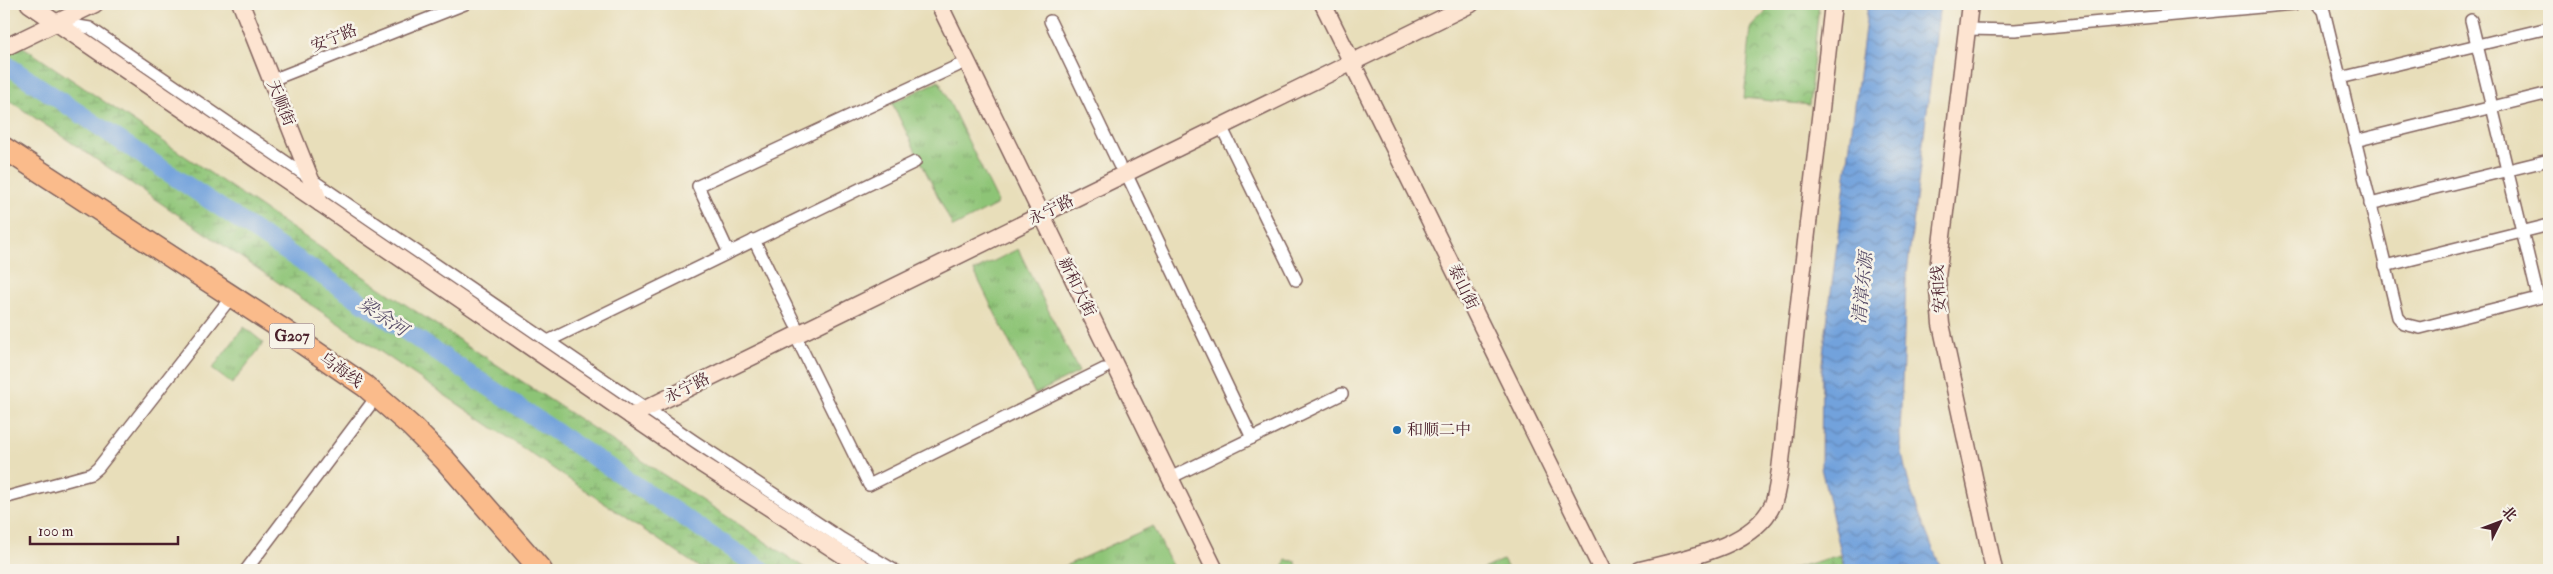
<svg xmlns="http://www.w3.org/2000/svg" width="2553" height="574" viewBox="0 0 2553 574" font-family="'IM FELL Double Pica','Noto Serif SC',serif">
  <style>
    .grass { fill: url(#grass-tufts); stroke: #6c7250 }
    .wetland { fill: url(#wetland-marsh); stroke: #6c7250 }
    .park { fill: url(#park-crowns); stroke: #6c7250 }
    .water { fill: url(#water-waves); stroke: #5e6084 }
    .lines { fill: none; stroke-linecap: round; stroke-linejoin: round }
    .river { stroke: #72a2dc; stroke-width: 18 }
    .street-casing { stroke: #81625d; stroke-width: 14 }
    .secondary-casing { stroke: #81625d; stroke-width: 19 }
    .highway-casing { stroke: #81625d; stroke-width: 24 }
    .street { stroke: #fff; stroke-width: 11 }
    .secondary { stroke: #fde4d1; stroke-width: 16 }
    .highway { stroke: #fabb8b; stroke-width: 21 }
    .poi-dot { fill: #1f6fb2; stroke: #f7f3e8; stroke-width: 2 }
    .labels { text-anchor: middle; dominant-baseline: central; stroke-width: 5; stroke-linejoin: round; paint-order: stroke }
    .shield { fill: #f7f3e8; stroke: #7e5f64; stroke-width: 1 }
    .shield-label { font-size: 15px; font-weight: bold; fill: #4a1f2b }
    .street-label { font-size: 16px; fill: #4a1f2b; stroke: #f7f3e8 }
    .poi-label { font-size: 16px; fill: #4a1f2b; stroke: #f7f3e8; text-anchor: start }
    .water-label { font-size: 18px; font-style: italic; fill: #584d69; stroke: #f7f3e8 }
  </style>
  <defs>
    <pattern id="grass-tufts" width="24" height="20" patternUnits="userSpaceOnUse" patternTransform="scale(1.25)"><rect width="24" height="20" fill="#8dc476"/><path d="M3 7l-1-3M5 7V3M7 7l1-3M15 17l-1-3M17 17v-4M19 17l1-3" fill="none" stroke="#759f61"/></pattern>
    <pattern id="wetland-marsh" width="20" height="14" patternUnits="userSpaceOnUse" patternTransform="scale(1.25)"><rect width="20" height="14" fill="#8dc476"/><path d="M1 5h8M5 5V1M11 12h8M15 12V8" fill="none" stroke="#759f61"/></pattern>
    <pattern id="park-crowns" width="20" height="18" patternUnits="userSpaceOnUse" patternTransform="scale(1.25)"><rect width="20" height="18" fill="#8dc476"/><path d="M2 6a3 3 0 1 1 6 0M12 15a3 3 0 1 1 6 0" fill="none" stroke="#759f61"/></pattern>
    <pattern id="water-waves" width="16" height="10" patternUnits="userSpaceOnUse" patternTransform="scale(1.25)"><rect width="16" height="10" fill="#72a2dc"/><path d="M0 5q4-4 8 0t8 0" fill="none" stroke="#6083b3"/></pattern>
  </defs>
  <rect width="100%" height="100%" fill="#f7f3e8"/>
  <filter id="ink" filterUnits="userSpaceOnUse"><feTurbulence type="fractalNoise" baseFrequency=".02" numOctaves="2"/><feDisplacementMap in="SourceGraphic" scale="10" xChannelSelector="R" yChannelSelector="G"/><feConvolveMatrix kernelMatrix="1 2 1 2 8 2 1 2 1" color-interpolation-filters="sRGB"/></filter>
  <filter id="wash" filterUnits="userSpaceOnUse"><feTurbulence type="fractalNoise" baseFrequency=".0096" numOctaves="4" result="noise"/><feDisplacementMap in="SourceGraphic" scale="20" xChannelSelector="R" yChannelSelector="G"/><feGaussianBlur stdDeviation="1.12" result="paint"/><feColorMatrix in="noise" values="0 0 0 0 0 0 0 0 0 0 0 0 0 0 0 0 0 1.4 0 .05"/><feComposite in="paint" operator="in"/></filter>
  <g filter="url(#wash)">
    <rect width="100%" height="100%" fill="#e8deba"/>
    <g class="grass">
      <polygon points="939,81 997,200 996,205 953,227 892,103"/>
      <polygon points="1018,249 1079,372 1035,394 974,271"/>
      <polygon points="244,327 264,343 232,384 212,369"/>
      <polygon points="1153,526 1174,570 1056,570"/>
      <polygon points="1286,560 1295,561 1299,570 1282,570"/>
      <polygon points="1503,560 1509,570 1481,570 1500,561"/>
    </g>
    <g class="wetland">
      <polygon points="4,34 382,289 808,570 703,570 4,97"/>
      <polygon points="1840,555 1845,570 1787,570"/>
    </g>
    <polygon class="park" points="1767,4 1819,4 1809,105 1744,98 1751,28 1765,13"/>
    <path class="water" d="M1868 4H1940L1906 282 1900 436C1904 483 1924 527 1942 570H1845L1821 468 1822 362Z"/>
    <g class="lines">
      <polyline class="river" points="4,63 763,570"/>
    </g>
  </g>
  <g filter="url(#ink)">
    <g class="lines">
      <defs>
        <g id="street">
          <polyline points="2318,4 2324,11 2398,317 2404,324 2420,328 2549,295"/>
          <polyline points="2471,20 2538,297"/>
          <polyline points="1050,21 1119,165"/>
          <polyline points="60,23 90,28 694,441 842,539 894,570"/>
          <polyline points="1967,29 2015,30 2294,4"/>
          <polyline points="2340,78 2544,29"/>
          <polyline points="272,80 465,4"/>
          <polyline points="1221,126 1296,280"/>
          <polyline points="2355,141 2549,93"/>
          <polyline points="1126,173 1252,438"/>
          <polyline points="2370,204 2549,160"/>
          <polyline points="754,240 795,324"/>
          <polyline points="729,253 698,186 957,66"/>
          <polyline points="2385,266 2549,225"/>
          <polyline points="795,335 869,485 1104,369"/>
          <polyline points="548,341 915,162"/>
          <polyline points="1170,478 1342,394"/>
          <polyline points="4,498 91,474 98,468 232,296"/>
          <polyline points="246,570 377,396"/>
        </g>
        <g id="secondary">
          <polyline points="29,4 694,459 866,570"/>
          <polyline points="241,4 320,203"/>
          <polyline points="939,4 1215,570"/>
          <polyline points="1323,4 1602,570"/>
          <polyline points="1970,4 1937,278 1941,324 1994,570"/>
          <polyline points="4,48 95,4"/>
          <polyline points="631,416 1471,4"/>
          <path d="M1640 570C1682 559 1753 548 1773 504 1777 494 1778 481 1780 470L1833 4"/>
        </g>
        <polyline id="highway" points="4,148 279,327 365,386 411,426 445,460 541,570"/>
      </defs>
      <use href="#street" class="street-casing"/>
      <use href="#secondary" class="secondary-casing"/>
      <use href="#highway" class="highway-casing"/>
      <use href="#street" class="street"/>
      <use href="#secondary" class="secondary"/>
      <use href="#highway" class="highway"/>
    </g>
  </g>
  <circle class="poi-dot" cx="1397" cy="430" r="5"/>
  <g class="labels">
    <rect class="shield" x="269.5" y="323.5" width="45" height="25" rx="4"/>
    <g class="shield-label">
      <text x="292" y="336">G207</text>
    </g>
    <g class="street-label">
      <text transform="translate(334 38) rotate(-22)">安宁路</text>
      <text transform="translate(281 103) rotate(68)">天顺街</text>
      <text transform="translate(1051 210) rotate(-26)">永宁路</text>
      <text transform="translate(1077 287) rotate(64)">新和大街</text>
      <text transform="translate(1463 287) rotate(64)">泰山街</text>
      <text transform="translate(1939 289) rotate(-93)">安和线</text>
      <text transform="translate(341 370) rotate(35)">乌海线</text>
      <text transform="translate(687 388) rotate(-26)">永宁路</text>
    </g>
    <g class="poi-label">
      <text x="1407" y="430">和顺二中</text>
    </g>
    <g class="water-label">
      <text transform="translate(1863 288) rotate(-84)">清漳东源</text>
      <text transform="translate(383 317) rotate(34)">梁余河</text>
    </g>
  </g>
  <rect width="2553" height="574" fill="none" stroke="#f7f3e8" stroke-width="20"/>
  <g transform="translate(2500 522) rotate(48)" stroke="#f7f3e8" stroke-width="4" paint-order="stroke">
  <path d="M0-4L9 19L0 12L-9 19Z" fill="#4a1f2b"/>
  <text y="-8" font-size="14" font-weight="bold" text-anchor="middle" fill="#4a1f2b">北</text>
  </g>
  <path d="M30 536v8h148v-8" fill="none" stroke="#4a1f2b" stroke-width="2.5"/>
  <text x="38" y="536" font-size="15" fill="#4a1f2b" stroke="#f7f3e8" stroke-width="4" paint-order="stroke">100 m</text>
</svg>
